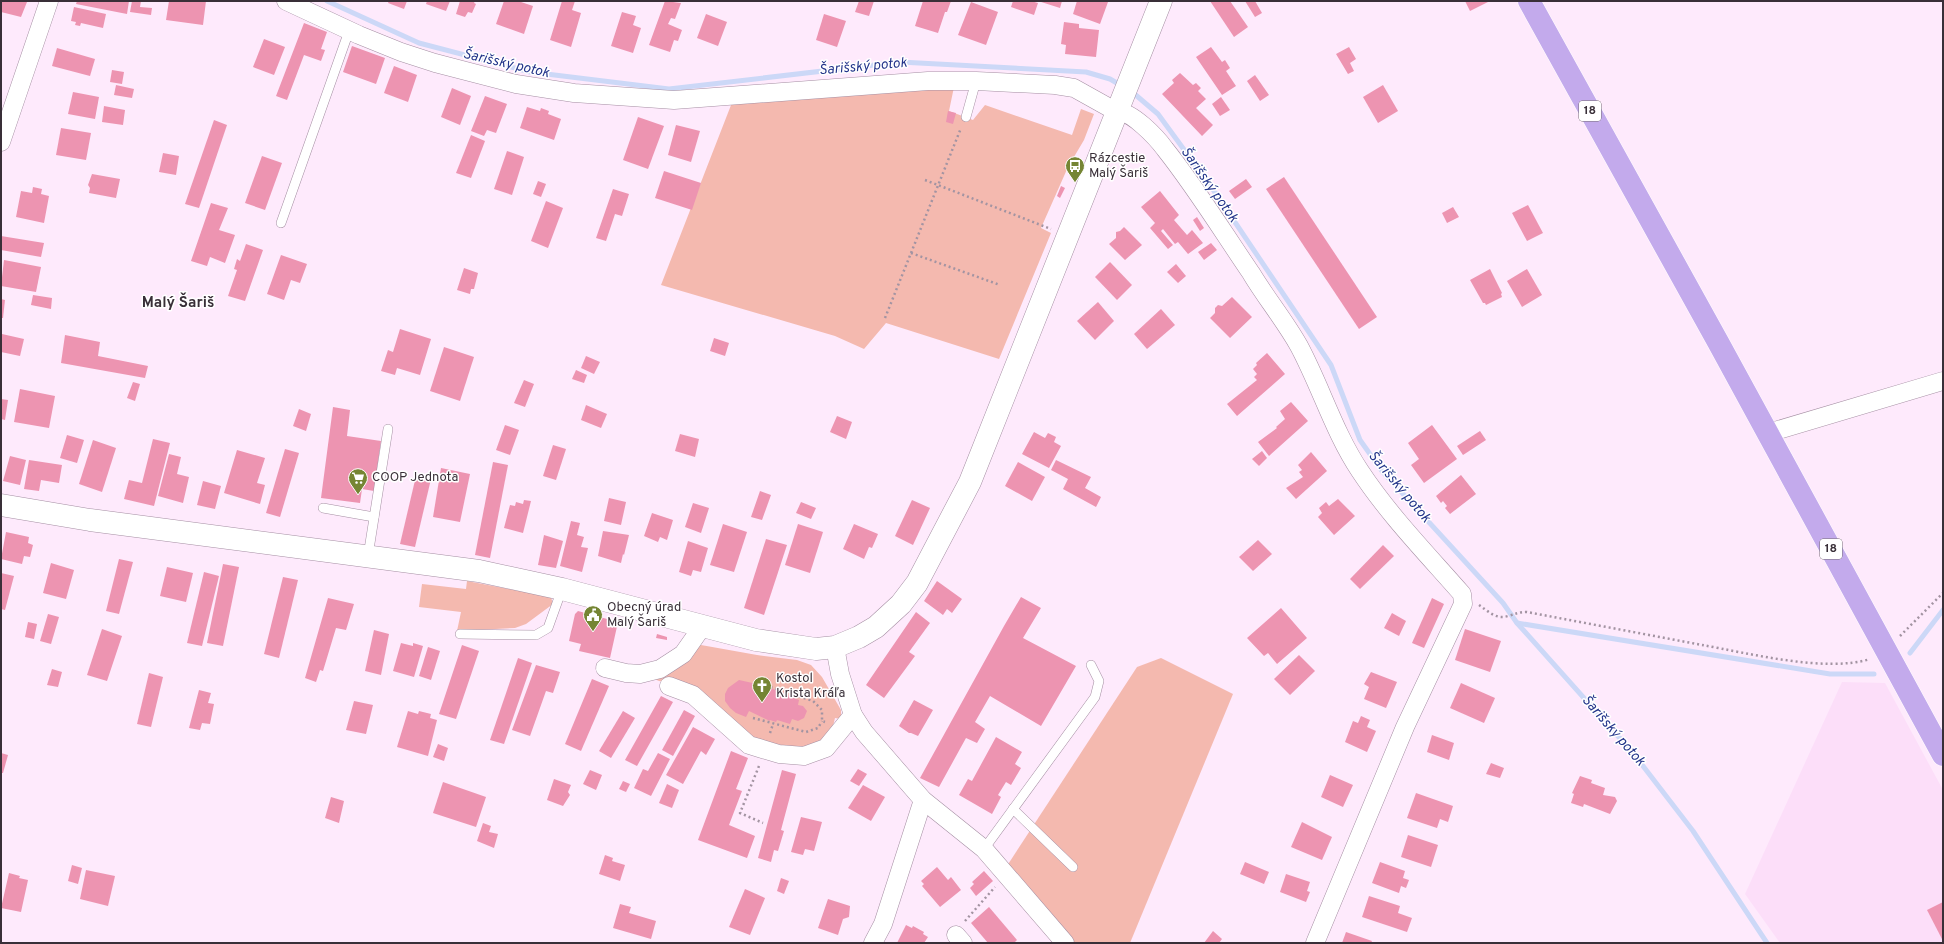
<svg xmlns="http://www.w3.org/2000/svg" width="1944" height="944" viewBox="0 0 1944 944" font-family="Overpass,sans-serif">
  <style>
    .built { fill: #fcdef9 }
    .green { fill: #f4b9af }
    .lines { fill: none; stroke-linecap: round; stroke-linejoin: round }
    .stream { stroke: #ccd8f7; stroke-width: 5 }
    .building { fill: #ed94b1 }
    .service-casing { stroke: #a58fa3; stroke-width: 10 }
    .minor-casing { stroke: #a58fa3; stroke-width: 19 }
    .tertiary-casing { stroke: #a58fa3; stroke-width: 23 }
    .primary-casing { stroke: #fff; stroke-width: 23 }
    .path { stroke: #a394a2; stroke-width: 2.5; stroke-dasharray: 2 3; stroke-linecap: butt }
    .service { stroke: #fff; stroke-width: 9 }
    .minor { stroke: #fff; stroke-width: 18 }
    .tertiary { stroke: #fff; stroke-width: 22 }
    .primary { stroke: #c3aaec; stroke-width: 22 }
    .labels { text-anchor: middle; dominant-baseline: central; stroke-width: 3; stroke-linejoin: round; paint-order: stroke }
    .shield { fill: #fff; stroke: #746d74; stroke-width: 1 }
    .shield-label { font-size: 12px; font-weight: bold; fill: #392f38 }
    .poi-label { font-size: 13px; fill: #392f38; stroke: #fff; text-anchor: start }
    .water-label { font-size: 14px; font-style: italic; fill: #23358a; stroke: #fff }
    .quarter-label { font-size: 15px; font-weight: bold; fill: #392f38; stroke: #fff }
  </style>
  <rect width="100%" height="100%" fill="#feeafc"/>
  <polygon class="built" points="1842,682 1885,683 1943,790 1943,943 1780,943 1745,894"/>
  <g class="green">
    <polygon points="954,87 949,111 973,120 985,105 1072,135 1081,109 1094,114 1084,140 1068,167 1041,228 1051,233 999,359 886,323 864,349 835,336 661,285 733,100"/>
    <polygon points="467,581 551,597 553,604 526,624 515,628 457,631 461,612 419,607 422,584 466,589"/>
    <polygon points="701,645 757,655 797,660 811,665 822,677 841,710 841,719 835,718 832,730 827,738 800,748 763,742 748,734 697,689 659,681 650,677 678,664"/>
    <polygon points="1161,658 1233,694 1130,943 1065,943 1003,872 1137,667"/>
  </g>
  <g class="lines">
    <g class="stream">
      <polyline points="327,1 419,43 530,72 669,89 900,62 1086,72 1110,79 1122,86"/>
      <polyline points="1131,91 1158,114 1212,188 1331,365 1360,440 1382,471 1503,603 1517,623 1633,753 1693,831 1767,943"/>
      <polyline points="1517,623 1830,674 1874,674"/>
      <polyline points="1910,653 1943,610"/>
    </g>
  </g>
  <g class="building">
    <polygon points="1,1 27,2 21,17 1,12"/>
    <polygon points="77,1 129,1 127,14 76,4"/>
    <polygon points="132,1 141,1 140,7 152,8 151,15 130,12"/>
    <polygon points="169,1 206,1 203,25 166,20"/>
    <polygon points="389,1 407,1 404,9 388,3"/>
    <polygon points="427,1 450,1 446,11 426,4"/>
    <polygon points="460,1 475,1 474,3 476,4 472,13 468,12 465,17 456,14"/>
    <polygon points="504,1 518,1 533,6 524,34 496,24"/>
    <polygon points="562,1 575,1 572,10 581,13 571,47 550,40"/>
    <polygon points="665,1 681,3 675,19 671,18 668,24 682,30 678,41 674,40 670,52 649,45"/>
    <polygon points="859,1 874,1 869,16 855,12"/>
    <polygon points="923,1 951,1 947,12 945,12 938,33 915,26"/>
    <polygon points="1013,1 1031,1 1038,3 1034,15 1011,7"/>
    <polygon points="1038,1 1062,1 1060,8"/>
    <polygon points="1077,1 1108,2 1100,24 1073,14"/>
    <polygon points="1210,1 1230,1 1248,27 1234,37"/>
    <polygon points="1245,1 1255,1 1262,13 1255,17"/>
    <polygon points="1465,1 1490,1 1470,11"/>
    <polygon points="971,2 998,12 986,45 958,35"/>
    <polygon points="74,7 106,14 103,28 81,23 80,26 75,25 76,22 71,21"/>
    <polygon points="622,12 636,16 633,25 641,28 633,53 611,46"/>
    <polygon points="706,14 727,22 718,46 697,38"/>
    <polygon points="824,14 846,21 837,47 816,40"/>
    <polygon points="1064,22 1079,24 1079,28 1099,30 1096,57 1065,54 1066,45 1061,44"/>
    <polygon points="304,23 327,32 321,49 325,50 321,61 304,55 287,100 276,96"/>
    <polygon points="264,39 285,47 274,75 253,67"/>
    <polygon points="352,46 385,58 376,84 343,72"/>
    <polygon points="1211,47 1222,62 1225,60 1230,68 1226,71 1236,86 1222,95 1196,57"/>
    <polygon points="1349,47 1356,59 1350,63 1354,71 1348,74 1336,54"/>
    <polygon points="57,48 95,59 90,76 52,66"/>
    <polygon points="394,66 417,75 408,102 384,93"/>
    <polygon points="112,70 124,72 122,84 110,82"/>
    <polygon points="1180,73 1193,85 1196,83 1201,88 1198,91 1206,99 1196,108 1213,125 1202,136 1162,94 1174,83 1172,80"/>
    <polygon points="1255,75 1269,95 1260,101 1247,81"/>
    <polygon points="116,85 134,89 132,98 114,95"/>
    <polygon points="1383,85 1398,111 1378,123 1363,97"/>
    <polygon points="452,88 471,96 460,125 441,117"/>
    <polygon points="73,92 99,97 95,119 68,114"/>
    <polygon points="485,96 507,104 496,133 487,130 484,136 471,131"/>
    <polygon points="1221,97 1230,110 1220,116 1212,104"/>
    <polygon points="104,106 125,110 123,125 102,122"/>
    <polygon points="527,107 540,111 541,108 549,111 548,114 561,119 554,140 520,128"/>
    <polygon points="948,111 956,113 953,124 946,122"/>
    <polygon points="638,117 664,126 648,169 623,160"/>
    <polygon points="214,120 227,125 199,208 185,204"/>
    <polygon points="676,125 700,131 691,162 668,155"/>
    <polygon points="61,128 91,133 86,160 56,155"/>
    <polygon points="471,135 485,141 471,178 456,173"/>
    <polygon points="507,151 524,157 512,195 494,189"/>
    <polygon points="163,153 179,156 176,175 159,172"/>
    <polygon points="262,156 282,163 265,210 245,203"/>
    <polygon points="664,171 701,183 692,210 655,198"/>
    <polygon points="92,174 120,179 116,198 89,193 90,188 88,185"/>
    <polygon points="1284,177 1377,317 1359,329 1266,189"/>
    <polygon points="1246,179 1252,187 1235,199 1229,191"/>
    <polygon points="538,181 546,184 541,197 533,194"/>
    <polygon points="1061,186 1065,188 1060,198 1057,196"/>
    <polygon points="33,187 42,189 41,194 49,196 44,223 16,217 21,191 32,193"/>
    <polygon points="613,189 629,194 622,216 615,214 606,241 596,238"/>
    <polygon points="1160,191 1179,215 1174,220 1187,235 1192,230 1203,243 1188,254 1178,242 1175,244 1163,229 1161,231 1173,245 1168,249 1150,228 1155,223 1141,207"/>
    <polygon points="546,201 563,208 548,248 531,241"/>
    <polygon points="211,203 228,208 219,230 235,235 225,263 210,257 207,266 191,261"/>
    <polygon points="1528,205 1543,233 1527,241 1512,213"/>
    <polygon points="1453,207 1459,217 1447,223 1442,213"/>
    <polygon points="1197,217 1204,228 1200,231 1193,220"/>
    <polygon points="1124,227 1142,245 1125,260 1109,244 1116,238 1116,232 1120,231"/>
    <polygon points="1,236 44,243 41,257 1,250"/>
    <polygon points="1211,243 1217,250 1204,260 1198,252"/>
    <polygon points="246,244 263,250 245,301 228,296 237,270 234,269 237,259 240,261"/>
    <polygon points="281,255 307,264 300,283 291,280 284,300 267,294"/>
    <polygon points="4,260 41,267 36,292 1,286"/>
    <polygon points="1110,262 1132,285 1117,300 1095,277"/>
    <polygon points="1176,264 1186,276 1178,283 1167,272"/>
    <polygon points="464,268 478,273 474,289 471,289 470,294 457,290"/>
    <polygon points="1490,269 1502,293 1501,294 1502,297 1486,305 1485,303 1483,303 1470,280"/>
    <polygon points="1527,269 1542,295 1522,307 1507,281"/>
    <polygon points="33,295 52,298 51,309 31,305"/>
    <polygon points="1232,297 1252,317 1230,338 1210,318 1215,313 1215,308 1218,305 1222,306"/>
    <polygon points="1,299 5,300 3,318 1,318"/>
    <polygon points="1098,302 1114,321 1095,340 1077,321"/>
    <polygon points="1161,309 1175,325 1147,349 1134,334"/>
    <polygon points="400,329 431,339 420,375 397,368 395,375 381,371 388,350 393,352"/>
    <polygon points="2,334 24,339 20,356 1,352"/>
    <polygon points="65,335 100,342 98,356 148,366 145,378 61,363"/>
    <polygon points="714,338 729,343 725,356 710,351"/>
    <polygon points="444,347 474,357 460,401 430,391"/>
    <polygon points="1267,353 1285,374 1237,416 1227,404 1257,380 1254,377 1257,374 1253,369 1257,365 1256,363"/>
    <polygon points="586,356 600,362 594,374 581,368"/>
    <polygon points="576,370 587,375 584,383 572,379"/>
    <polygon points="524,380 534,384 525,407 514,403"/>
    <polygon points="133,382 140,384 135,401 127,398"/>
    <polygon points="20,389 55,396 49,428 14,422"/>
    <polygon points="1,399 8,400 5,420 1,419"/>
    <polygon points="1291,402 1308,421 1269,456 1258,442 1277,428 1276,427 1285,419 1280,411"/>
    <polygon points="586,405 607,414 601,428 581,420"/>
    <polygon points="333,407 350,410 347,436 381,441 374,491 362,489 360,503 321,498"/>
    <polygon points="299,409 311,414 306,431 293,426"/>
    <polygon points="837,416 852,422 846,439 830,432"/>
    <polygon points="505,425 519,430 510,455 496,450"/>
    <polygon points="1432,425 1457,459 1424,483 1411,465 1419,459 1408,443"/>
    <polygon points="1480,431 1486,440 1463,455 1457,446"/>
    <polygon points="1034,432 1045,438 1048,433 1056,437 1054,442 1061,446 1049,468 1022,454"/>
    <polygon points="680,434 699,439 695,457 675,451"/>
    <polygon points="67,435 84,440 77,463 60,458"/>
    <polygon points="153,439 170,443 154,506 124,499 129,480 142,483"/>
    <polygon points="93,440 116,448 102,492 79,484"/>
    <polygon points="553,445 566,449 556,480 543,476"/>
    <polygon points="285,449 299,453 280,517 266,513"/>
    <polygon points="237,450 265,458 257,483 265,485 260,504 224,493"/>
    <polygon points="1262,451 1267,458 1259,466 1252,459"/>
    <polygon points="1311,452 1327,471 1296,499 1286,488 1303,477 1299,472 1302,470 1298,465"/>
    <polygon points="169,454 181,457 177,474 189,477 183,503 158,496"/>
    <polygon points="10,456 26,460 20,485 3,481"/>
    <polygon points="29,460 62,465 59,483 41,480 39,491 24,489"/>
    <polygon points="1056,460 1091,477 1085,488 1101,497 1096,507 1063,489 1068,479 1051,470"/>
    <polygon points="493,462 508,465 490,558 475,555"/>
    <polygon points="1018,462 1045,477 1032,501 1005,486"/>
    <polygon points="441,468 470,474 460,522 433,517"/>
    <polygon points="1461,475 1476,494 1450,514 1445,508 1447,506 1443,501 1441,503 1436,496"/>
    <polygon points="416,476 431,479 415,547 400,544"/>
    <polygon points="203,481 221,486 215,509 197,505"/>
    <polygon points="760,491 771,495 762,520 751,517"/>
    <polygon points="609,498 626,502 621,525 604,521"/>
    <polygon points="1338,499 1355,516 1334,535 1318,517 1322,513 1319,508 1326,502 1329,506"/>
    <polygon points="524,500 531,501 523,533 504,528 510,505 515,506 516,502 523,504"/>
    <polygon points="912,500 930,508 913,545 895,536"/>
    <polygon points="801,502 816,508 811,519 796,513"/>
    <polygon points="693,503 709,508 701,533 685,527"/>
    <polygon points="652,513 673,520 667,540 660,537 658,542 644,536"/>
    <polygon points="571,521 580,523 577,535 584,537 581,547 588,548 582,572 560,566"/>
    <polygon points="723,524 747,532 734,572 710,565"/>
    <polygon points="798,524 823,532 810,573 785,565"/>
    <polygon points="854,524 878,534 872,548 869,547 864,559 843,549"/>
    <polygon points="603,531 629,535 624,555 623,554 621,563 598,556"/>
    <polygon points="6,532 29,537 28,543 33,545 30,557 24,556 22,564 1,559"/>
    <polygon points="544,535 563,541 556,568 538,565"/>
    <polygon points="766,539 787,545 764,615 744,608"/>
    <polygon points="1258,540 1272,554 1253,571 1239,557"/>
    <polygon points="688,541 708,548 701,572 693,570 691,576 679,572"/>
    <polygon points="1383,545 1394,556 1360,589 1350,579"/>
    <polygon points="119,559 133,562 119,614 106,611"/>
    <polygon points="51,563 74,570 66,599 43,593"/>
    <polygon points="223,564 239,567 223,646 207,643"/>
    <polygon points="167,567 193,573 186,602 160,596"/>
    <polygon points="204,572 219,576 202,646 187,643"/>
    <polygon points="1,573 14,576 5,610 1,609"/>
    <polygon points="283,577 298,580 279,658 264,654"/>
    <polygon points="937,581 962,599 952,613 947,609 943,615 924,601"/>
    <polygon points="1021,597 1041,608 1023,638 1076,666 1041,726 990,696 975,722 985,729 977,743 966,738 939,787 920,778 1004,626"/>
    <polygon points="328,598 354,604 346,630 336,628 323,671 320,670 316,682 305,678"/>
    <polygon points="1432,598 1444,604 1424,648 1412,643"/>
    <polygon points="1281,608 1307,638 1277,664 1268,653 1264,656 1247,638"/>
    <polygon points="578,611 618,622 610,658 579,651 581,644 569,641 575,614"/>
    <polygon points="916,612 930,623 909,652 915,656 884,698 866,685"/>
    <polygon points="1392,613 1406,621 1399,636 1384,628"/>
    <polygon points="48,614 59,617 51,644 40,641"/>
    <polygon points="28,622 37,624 34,639 25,637"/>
    <polygon points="102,629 122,636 107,681 87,675"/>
    <polygon points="1465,629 1501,641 1490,672 1455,660"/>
    <polygon points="374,630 389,634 381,675 365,671"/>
    <polygon points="657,634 667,637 667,640 656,638"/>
    <polygon points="401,643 413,646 413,643 423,646 414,677 393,671"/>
    <polygon points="462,645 479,651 456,719 439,714"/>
    <polygon points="428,647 440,651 431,680 419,676"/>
    <polygon points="1299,655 1315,671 1290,695 1274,679"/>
    <polygon points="518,658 532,663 504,744 490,740"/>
    <polygon points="536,665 560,672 553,693 546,691 530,736 512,730"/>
    <polygon points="52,669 62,672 58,687 47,685"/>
    <polygon points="1371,672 1397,682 1386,708 1364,699 1369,687 1364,684"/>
    <polygon points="149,673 163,677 151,727 137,724"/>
    <polygon points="592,679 609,686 581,751 565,744"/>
    <polygon points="739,680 757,684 756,688 763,691 764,688 770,690 771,688 799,700 798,705 803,706 807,711 804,718 798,721 792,719 790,724 777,720 776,722 770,720 770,721 749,711 746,717 736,713 730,708 725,701 725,694 728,688"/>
    <polygon points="1461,683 1495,698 1484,723 1450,708"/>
    <polygon points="199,690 211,693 208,703 214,704 210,724 202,723 200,730 189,728"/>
    <polygon points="661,696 673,702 637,766 625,760"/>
    <polygon points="914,700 933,710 918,736 911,733 909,733 899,726"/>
    <polygon points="354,701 373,705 366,734 346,730"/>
    <polygon points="684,710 695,716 673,756 662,750"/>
    <polygon points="408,711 418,714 419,711 431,714 430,718 437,720 428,756 397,747"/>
    <polygon points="623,711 635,718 611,758 599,751"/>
    <polygon points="1361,716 1370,720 1367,727 1376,731 1367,752 1345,742 1353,721 1358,723"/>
    <polygon points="693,727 715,739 706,755 701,751 683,784 666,775"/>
    <polygon points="1432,735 1454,743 1449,760 1427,752"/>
    <polygon points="996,737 1022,752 1015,764 1021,768 1011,785 1006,782 998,795 1001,797 992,814 959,795 968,779 972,781"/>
    <polygon points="438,744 448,748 444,761 433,757"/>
    <polygon points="731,751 748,758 736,789 742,791 729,825 755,836 747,858 698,840"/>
    <polygon points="1,753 8,755 3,773 1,773"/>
    <polygon points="658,753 670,759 651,796 634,788 643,769 648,771"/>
    <polygon points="1491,763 1504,768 1500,778 1486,774"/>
    <polygon points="858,769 867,774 859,786 850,781"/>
    <polygon points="590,770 602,775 596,790 583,784"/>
    <polygon points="782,770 796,774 781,830 784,831 778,851 774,850 771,862 758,858"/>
    <polygon points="1330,775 1353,785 1343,807 1321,797"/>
    <polygon points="1580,776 1592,780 1591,783 1605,788 1603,795 1615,797 1617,801 1610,814 1584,804 1583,807 1571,803 1574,794 1572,793"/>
    <polygon points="554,779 571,785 568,792 570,795 563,806 547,800"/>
    <polygon points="623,781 630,784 626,792 619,789"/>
    <polygon points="443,782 486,797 476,827 433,813"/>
    <polygon points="667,784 679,790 672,808 659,803"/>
    <polygon points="863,785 885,797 871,821 848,808"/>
    <polygon points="1416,793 1453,806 1448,822 1440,819 1437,828 1407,818"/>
    <polygon points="331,797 344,801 339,823 325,818"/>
    <polygon points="801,817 822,822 814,851 805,849 803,855 791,852"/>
    <polygon points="1302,822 1332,837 1322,860 1291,847"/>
    <polygon points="483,823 491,826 489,832 498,834 494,848 477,841"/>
    <polygon points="1408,835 1438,845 1431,867 1401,857"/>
    <polygon points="605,855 613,858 612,861 625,865 620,881 599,874"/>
    <polygon points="1245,862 1269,872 1264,884 1240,874"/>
    <polygon points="1380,862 1405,871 1403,878 1409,880 1406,888 1401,886 1399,893 1372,883"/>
    <polygon points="72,865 82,868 78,884 68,881"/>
    <polygon points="937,867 948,880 951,877 961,890 940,907 922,886 924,884 921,881"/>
    <polygon points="86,870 115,876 108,906 80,899"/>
    <polygon points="984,871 993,881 976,896 970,888 974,884 972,882"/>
    <polygon points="9,873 20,876 19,878 28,880 21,912 1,908"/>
    <polygon points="1286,874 1310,882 1307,891 1310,892 1306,902 1280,892"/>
    <polygon points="781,878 789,881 784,894 777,891"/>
    <polygon points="745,889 765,898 750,935 729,927"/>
    <polygon points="1369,896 1400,906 1398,913 1412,918 1407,932 1362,917"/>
    <polygon points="828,899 850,906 849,917 843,919 838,935 818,928"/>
    <polygon points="1943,902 1943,941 1927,910"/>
    <polygon points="620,904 631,907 629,913 656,921 651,939 613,928"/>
    <polygon points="989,907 1017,940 1014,943 988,943 971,923"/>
    <polygon points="906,925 912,928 913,926 924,932 923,934 928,937 924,943 897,943"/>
    <polygon points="1213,931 1222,939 1219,943 1204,943"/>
    <polygon points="1346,932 1372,941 1371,943 1342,943"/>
  </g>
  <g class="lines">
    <defs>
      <g id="service">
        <polyline points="966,117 976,81"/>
        <polyline points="281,223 349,31"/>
        <polyline points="323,508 374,517"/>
        <polyline points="368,556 388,429"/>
        <polyline points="460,634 536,635 548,628 562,589"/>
        <polyline points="1013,809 1073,867"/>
        <polyline points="984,849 1095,697 1099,681 1091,665"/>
      </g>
      <g id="minor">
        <path d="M286 1 359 35 401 52 435 63 516 84 574 93 674 100 928 81H976L1055 85 1074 88 1117 112C1131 110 1157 138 1165 149 1196 188 1223 232 1251 273 1266 298 1285 321 1299 346 1321 387 1334 432 1360 471 1389 515 1427 554 1462 594L1463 604 1405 727 1315 943"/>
        <polyline points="1,142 49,1"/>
        <polyline points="1768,433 1943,381"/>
        <polyline points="835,647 840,674 853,715 864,732 923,800 984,849 1065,943"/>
        <polyline points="605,668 626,673 640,674 660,669 683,654 702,627"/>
        <polyline points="669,686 693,695 749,745 779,754 804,756 826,748 853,715"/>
        <polyline points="956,935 963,943"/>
        <polyline points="873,943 883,924 923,800"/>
      </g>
      <polyline id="tertiary" points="1,505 90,520 479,571 562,589 756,640 816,649 835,647 859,637 876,627 901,604 917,583 970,482 1161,1"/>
      <polyline id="primary" points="1529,1 1718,342 1943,755"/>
    </defs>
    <use href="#service" class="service-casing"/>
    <use href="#minor" class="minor-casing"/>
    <use href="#tertiary" class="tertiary-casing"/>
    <use href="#primary" class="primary-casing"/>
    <g class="path">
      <polyline points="925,180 1051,229"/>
      <polyline points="911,253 1000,285"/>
      <polyline points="885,318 961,128"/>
      <path d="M1479 605C1488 611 1496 620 1508 616 1515 614 1519 612 1527 612 1585 623 1644 634 1702 645 1748 653 1826 673 1870 659"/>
      <polyline points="1900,636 1943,593"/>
      <polyline points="761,684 813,701 822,710 822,721 825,722"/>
      <polyline points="753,718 806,732 818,728 822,721"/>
      <polyline points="770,733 773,724"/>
      <polyline points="759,766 740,813 763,823"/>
      <polyline points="965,921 995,887"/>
    </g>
    <use href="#service" class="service"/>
    <use href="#minor" class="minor"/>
    <use href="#tertiary" class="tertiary"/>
    <use href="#primary" class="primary"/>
  </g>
  <defs>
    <symbol id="bus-pin" viewBox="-11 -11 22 30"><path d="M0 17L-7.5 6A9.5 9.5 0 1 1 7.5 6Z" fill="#758533" stroke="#fff"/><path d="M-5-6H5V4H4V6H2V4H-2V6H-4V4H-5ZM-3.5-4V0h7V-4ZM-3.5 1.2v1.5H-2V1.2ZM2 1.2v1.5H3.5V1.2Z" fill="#fff"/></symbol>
    <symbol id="supermarket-pin" viewBox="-11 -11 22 30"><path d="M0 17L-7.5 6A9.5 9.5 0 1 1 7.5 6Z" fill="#758533" stroke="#fff"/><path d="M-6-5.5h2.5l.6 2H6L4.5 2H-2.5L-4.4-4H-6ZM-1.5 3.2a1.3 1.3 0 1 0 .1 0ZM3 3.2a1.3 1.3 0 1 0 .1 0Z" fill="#fff"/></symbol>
    <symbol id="civic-pin" viewBox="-11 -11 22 30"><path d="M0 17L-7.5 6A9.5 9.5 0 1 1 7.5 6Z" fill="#758533" stroke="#fff"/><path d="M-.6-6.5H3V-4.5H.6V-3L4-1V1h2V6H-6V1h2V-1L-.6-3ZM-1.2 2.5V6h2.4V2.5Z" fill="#fff"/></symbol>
    <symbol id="church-pin" viewBox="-11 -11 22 30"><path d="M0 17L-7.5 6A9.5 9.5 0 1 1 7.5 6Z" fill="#758533" stroke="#fff"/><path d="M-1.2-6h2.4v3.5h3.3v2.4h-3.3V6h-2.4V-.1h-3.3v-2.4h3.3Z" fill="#fff"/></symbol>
  </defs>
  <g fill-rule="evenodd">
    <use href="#bus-pin" x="1064" y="155" width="22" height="30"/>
    <use href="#supermarket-pin" x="347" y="467" width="22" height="30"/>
    <use href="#civic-pin" x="582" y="604" width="22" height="30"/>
    <use href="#church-pin" x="751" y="675" width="22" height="30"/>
  </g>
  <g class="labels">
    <g class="shield">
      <rect x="1579" y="101" width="22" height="20" rx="3"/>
      <rect x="1820" y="539" width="22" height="20" rx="3"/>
    </g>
    <g class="shield-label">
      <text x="1590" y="111">18</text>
      <text x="1831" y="549">18</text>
    </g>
    <g class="poi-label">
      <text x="1089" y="159">Rázcestie<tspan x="1089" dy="15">Malý Šariš</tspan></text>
      <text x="372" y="478">COOP Jednota</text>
      <text x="607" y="608">Obecný úrad<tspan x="607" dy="15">Malý Šariš</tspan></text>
      <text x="776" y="679">Kostol<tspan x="776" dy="15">Krista Kráľa</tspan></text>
    </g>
    <g class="water-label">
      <text transform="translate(506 64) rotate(13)">Šarišský potok</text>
      <text transform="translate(863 67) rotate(-5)">Šarišský potok</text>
      <text transform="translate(1209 185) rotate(55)">Šarišský potok</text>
      <text transform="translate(1399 487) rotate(50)">Šarišský potok</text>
      <text transform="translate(1613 731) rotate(49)">Šarišský potok</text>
    </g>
    <g class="quarter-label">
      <text x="178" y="303">Malý Šariš</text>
    </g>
  </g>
  <rect width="1944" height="944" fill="none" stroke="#392f38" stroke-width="4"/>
</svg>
